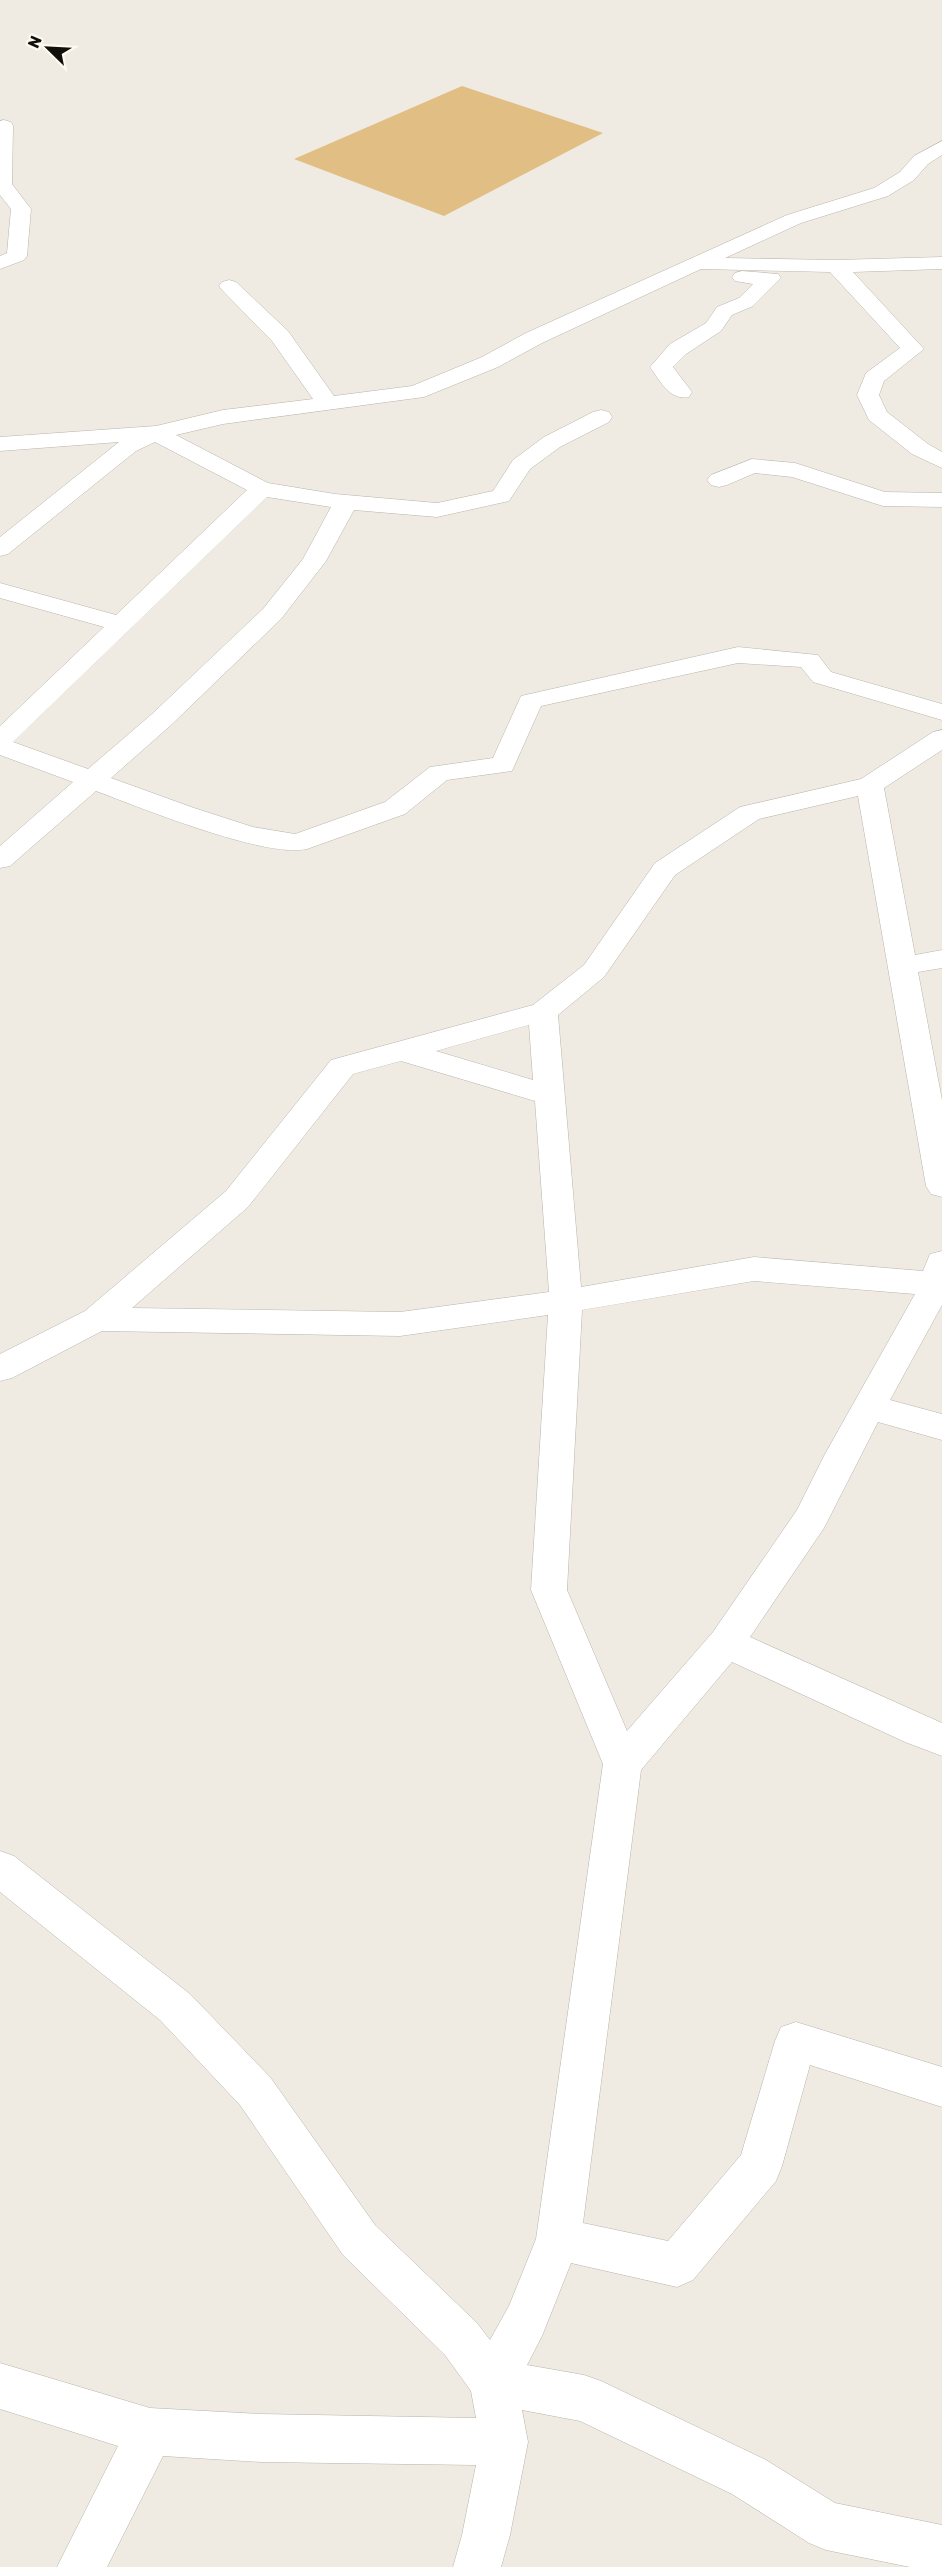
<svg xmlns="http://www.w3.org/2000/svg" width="942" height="2567" viewBox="0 0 942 2567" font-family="Rubik,sans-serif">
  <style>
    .green { fill: #e1be83 }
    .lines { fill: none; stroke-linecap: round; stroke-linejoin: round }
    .minor-casing { stroke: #b9b4ab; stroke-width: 1 }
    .minor { fill: #fff; fill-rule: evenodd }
  </style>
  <rect width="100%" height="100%" fill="#f0ebe2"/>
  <polygon class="green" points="462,86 603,133 444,216 294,159"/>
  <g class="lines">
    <defs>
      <g id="minor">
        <polygon points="4,120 11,122 13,126 12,184 31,209 27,256 24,260 0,269 0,256 7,253 11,209 0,195 0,121"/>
        <path d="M942 141V155L928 164 914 180 888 196 801 223 725 258 836 260 942 257V269L853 272 924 349 884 381 879 395 887 412 928 444 942 452V468L912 454 869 420 857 395 866 373 900 348 830 272 701 269 542 343 498 367 424 397 223 424 176 435 268 483 335 494 437 503 493 491 513 460 544 437 593 412 601 410 609 412 612 417 609 422 560 447 530 469 509 501 437 517 354 510 326 561 281 619 170 726 111 778 194 808 253 827 295 834 385 802 430 767 493 758 521 696 738 647 818 655 831 672 942 704V720L813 682 801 667 738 663 541 706 512 771 447 780 405 814 307 849C266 859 139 807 96 791L10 866 0 868V846L73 782 0 755V726L104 627 0 598V583L116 615 247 490 155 442 136 451 8 554 0 556V537L119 442 0 451V437L156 426 223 410 313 399 272 341 222 290 219 286 222 282 229 280 236 282 288 331 334 396 412 386 482 357 526 333 787 215 874 188 900 172 914 156ZM267 497 331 507 303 559 263 609 152 714 88 769 13 742Z"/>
        <path d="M742 271 778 274 781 278 753 306 732 315 721 331 686 354 673 367 692 392 689 397C670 401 660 381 650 367L670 344 706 323 717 307 739 298 753 284 735 281 732 277 735 273Z"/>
        <polygon points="752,459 795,463 885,492 942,493 942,507 883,506 792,477 755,473 727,485 719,487 711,485 707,480 711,475"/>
        <path d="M942 730V750L884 788 915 955 942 950V968L918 972 942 1100V1197L931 1194 926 1186 858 796 759 819 675 875 604 977 558 1015 581 1287 754 1257 923 1271 930 1254 942 1251V1305L890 1400 942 1414V1440L878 1422 824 1528 750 1637 942 1723V1756L905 1742 732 1662 641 1770 583 2223 668 2241 741 2155 775 2041 781 2027 796 2022 942 2067V2107L810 2065 782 2166 776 2181 693 2280 677 2287 571 2263 542 2336 527 2365 584 2375 601 2381 766 2460 835 2503 942 2525V2567H910L826 2550 809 2543 732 2494 580 2421 522 2410 528 2442 510 2535 501 2567H453L462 2535 476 2465 261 2462 163 2456 107 2567H57L118 2446 0 2409V2363L150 2408 261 2414 476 2418 471 2391 445 2355 343 2255 240 2105 160 2020 0 1892V1851L14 1856 190 1994 270 2077 375 2225 477 2323 490 2340 509 2306 536 2239 603 1764 531 1590 548 1315 400 1336 102 1331 12 1378 0 1381V1354L85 1311 226 1191 331 1060 533 1005 584 965 655 863 740 807 861 779 933 732ZM529 1025 533 1080 436 1051ZM401 1061 535 1101 549 1292 400 1312 132 1308 248 1207 353 1074ZM754 1281 915 1294 825 1454 797 1510 713 1632 627 1731 567 1590 582 1310Z"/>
      </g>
    </defs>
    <use href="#minor" class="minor-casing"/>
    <use href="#minor" class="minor"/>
  </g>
  <g transform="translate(48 48) rotate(294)" stroke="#fef8ef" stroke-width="4.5" paint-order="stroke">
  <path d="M0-4.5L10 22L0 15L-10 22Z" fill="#100f0c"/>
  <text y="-9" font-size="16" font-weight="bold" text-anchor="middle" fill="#100f0c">N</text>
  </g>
</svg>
